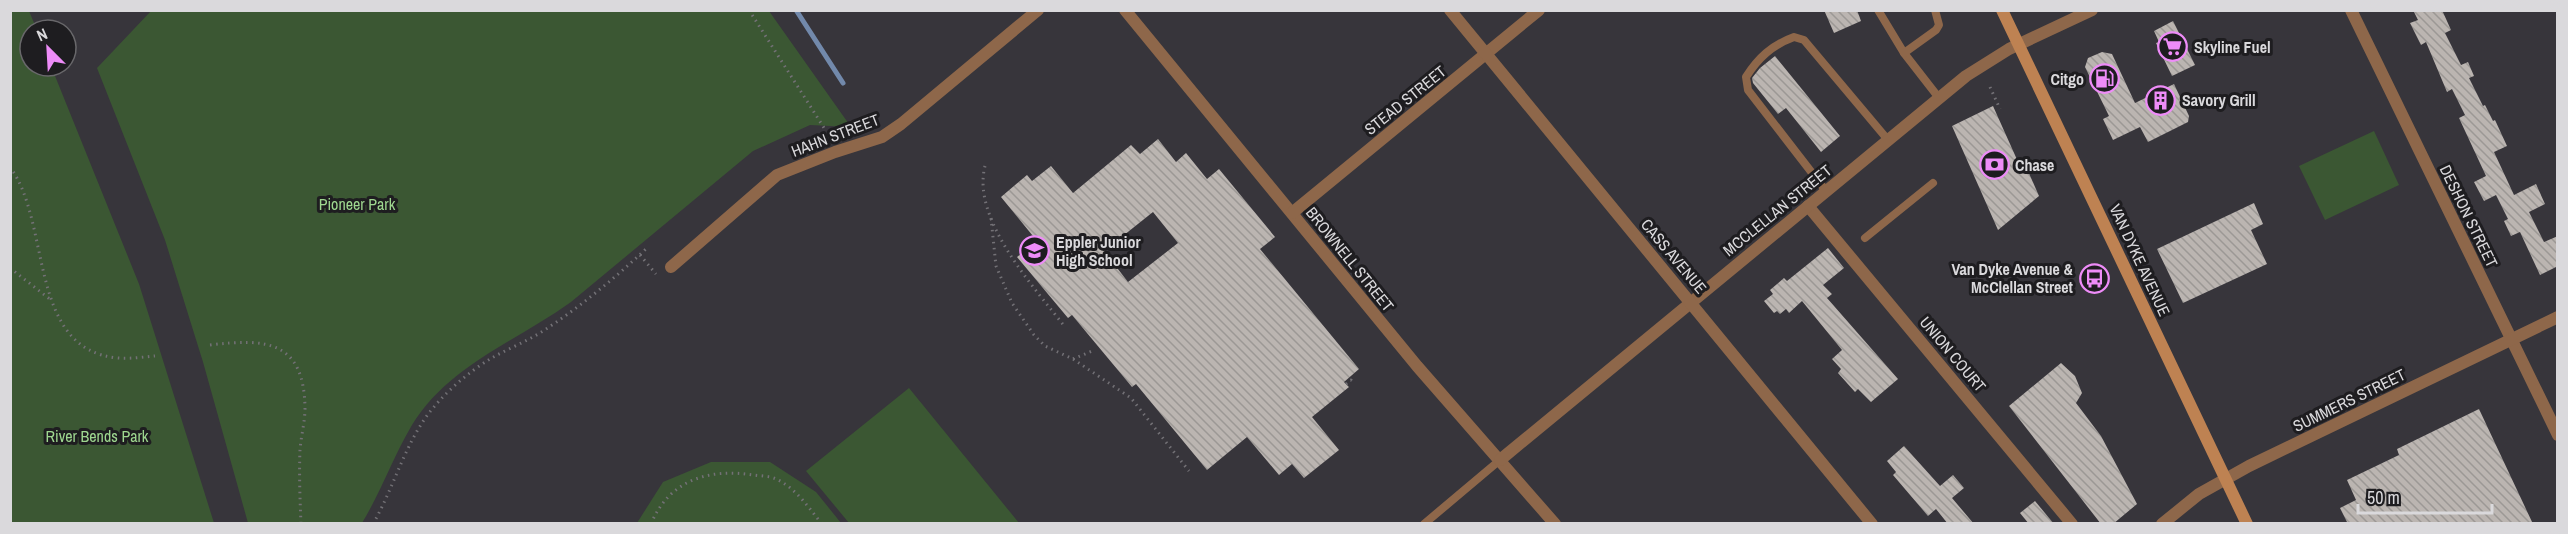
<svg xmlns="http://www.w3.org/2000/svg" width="2568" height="534" viewBox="0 0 2568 534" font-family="'Archivo Narrow',sans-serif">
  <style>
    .green { fill: #3b5733 }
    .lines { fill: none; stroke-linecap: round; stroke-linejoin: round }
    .stream { stroke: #7289ab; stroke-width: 5 }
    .building { fill: url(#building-back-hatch); fill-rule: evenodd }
    .path { stroke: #737176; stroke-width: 3; stroke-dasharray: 1.5 4.5; stroke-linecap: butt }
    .service { stroke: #8e674a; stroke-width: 8 }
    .minor { stroke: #8e674a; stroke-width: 12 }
    .tertiary { stroke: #8e674a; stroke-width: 12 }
    .secondary { stroke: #be8252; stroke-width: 12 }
    .labels { text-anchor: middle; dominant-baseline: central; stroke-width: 6; stroke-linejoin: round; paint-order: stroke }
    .poi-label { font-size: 16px; font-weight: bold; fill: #dad9dc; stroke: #1e1d20; text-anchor: start }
    .street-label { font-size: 16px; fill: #dad9dc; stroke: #1e1d20 }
    .park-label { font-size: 16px; fill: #9ed78f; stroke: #1e1d20 }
  </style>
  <defs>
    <pattern id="building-back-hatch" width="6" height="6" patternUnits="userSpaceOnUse" patternTransform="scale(1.5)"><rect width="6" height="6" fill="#bbb5b1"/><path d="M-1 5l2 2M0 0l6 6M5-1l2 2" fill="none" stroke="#9c9895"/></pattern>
  </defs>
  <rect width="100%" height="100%" fill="#37353b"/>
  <g class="green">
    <polygon points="10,11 29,11 37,30 30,30 30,66 51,66 139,284 214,523 11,523"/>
    <path d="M151 11H769L851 127 810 125 753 151 571 302C517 341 449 365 412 425 393 457 381 492 362 523H248L203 362 165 240 97 68Z"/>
    <polygon points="2374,131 2399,185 2325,220 2299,166"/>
    <polygon points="909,388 1019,523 849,523 806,471"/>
    <polygon points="711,462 770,462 816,492 841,523 637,523 663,482"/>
  </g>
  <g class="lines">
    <polyline class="stream" points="796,10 843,83"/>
  </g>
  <g class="building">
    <polygon points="1824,10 1857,10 1861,21 1834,33"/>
    <polygon points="2413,10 2442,10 2451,30 2445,33 2461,65 2468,62 2474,76 2469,78 2483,106 2485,105 2493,121 2495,120 2507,146 2494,152 2514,195 2536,184 2545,204 2529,212 2544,242 2558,236 2558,266 2540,275 2520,232 2511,236 2504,221 2508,219 2496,195 2484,201 2474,182 2486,176 2459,118 2465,115 2452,89 2447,92 2426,42 2421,45 2410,23 2418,20"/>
    <polygon points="2173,21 2195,65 2172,76 2156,43 2159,42 2154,31"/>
    <polygon points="2102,52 2112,54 2135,103 2174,84 2189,116 2188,122 2148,142 2140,127 2113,140 2103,119 2109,116 2085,67 2088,58"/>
    <polygon points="1775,56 1840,136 1821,152 1786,108 1778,114 1753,83 1752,78 1760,68"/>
    <polygon points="1993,106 2023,173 2028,171 2039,196 1998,230 1952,126"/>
    <path d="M1158 139 1176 162 1186 153 1207 179 1219 169 1275 237 1260 249 1359 369 1344 382 1349 387 1312 417 1339 450 1304 478 1292 464 1279 475 1247 437 1207 470 1136 384 1132 387 1072 315 1068 318 1017 257 1037 241 1001 197 1027 175 1032 181 1051 166 1073 193 1131 145 1140 154ZM1153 212 1178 243 1128 282 1104 251Z"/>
    <polygon points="2254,203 2263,224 2251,230 2267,264 2183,303 2157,249"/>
    <polygon points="1828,248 1844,268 1823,285 1832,294 1827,298 1898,379 1871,402 1858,389 1855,392 1838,373 1841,369 1832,359 1842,350 1802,301 1789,313 1786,309 1780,314 1777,311 1774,313 1764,301 1773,294 1770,290 1784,278 1787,281"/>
    <polygon points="2061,363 2075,376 2082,393 2076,403 2101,436 2137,504 2113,524 2101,524 2009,406"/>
    <polygon points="2479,409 2533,524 2348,524 2340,508 2356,500 2347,480 2399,455 2397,449"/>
    <polygon points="1904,446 1940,486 1953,475 1964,488 1952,498 1974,524 1948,524 1936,509 1928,516 1893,475 1896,472 1887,461"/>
    <polygon points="2035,501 2054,524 2029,524 2020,513"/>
  </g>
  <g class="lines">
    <g class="path">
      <polyline points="749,10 826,131"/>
      <polyline points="1990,87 2000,109"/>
      <path d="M985 166C971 220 1035 288 1065 327"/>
      <path d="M10 167C52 223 27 350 118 358 130 359 143 357 155 356"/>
      <polyline points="991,218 996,266 1012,303 1034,335 1045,346 1073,359 1131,398 1189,471"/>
      <polyline points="640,255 656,274"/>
      <polyline points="10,268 51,300"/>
      <path d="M210 345C267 338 304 341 305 408 305 422 301 436 300 450 299 474 300 499 301 524"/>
      <polyline points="1073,359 1092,351"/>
      <polyline points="1346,384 1351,380 1354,383"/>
      <path d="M373 524C393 489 403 450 426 417 442 395 467 373 490 359 507 349 526 342 543 331 580 307 614 279 647 248"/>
      <path d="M651 524C669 480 709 468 753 475 761 476 770 476 776 479 796 488 808 507 822 524"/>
    </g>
    <g class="service">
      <polyline points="1878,10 1904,53 1939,98"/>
      <polyline points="1904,53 1936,30 1939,25 1935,10"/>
      <path d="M1826 191 1748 90 1746 77C1758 58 1772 45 1794 37L1804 40 1888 140"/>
      <polyline points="1865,238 1933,183"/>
      <polyline points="1424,524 1500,460"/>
    </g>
    <g class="minor">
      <polyline points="1125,10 1417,366 1555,524"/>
      <polyline points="2351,10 2558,435"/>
      <polyline points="1808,206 2072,524"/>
      <polyline points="1292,213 1539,10"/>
      <polyline points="671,267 777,175 835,152 882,137 901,124 1038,10"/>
      <polyline points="1500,460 1966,76 2009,49 2092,10"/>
      <polyline points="2162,524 2199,494 2249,466 2558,317"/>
    </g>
    <polyline class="tertiary" points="1450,10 1872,524"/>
    <polyline class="secondary" points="2002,10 2247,524"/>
  </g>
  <defs>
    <symbol id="supermarket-ring" viewBox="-11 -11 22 22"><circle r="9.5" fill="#1e1d20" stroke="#ee8cf8" stroke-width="1.5"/><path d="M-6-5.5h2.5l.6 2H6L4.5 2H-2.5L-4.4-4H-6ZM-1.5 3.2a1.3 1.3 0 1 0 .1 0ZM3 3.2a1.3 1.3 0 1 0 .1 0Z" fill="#ee8cf8"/></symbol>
    <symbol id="fuel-ring" viewBox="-11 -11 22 22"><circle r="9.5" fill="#1e1d20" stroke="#ee8cf8" stroke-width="1.5"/><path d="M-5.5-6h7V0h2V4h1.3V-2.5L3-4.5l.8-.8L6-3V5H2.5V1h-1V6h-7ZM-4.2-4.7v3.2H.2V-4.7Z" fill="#ee8cf8"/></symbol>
    <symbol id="building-ring" viewBox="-11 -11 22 22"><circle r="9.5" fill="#1e1d20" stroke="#ee8cf8" stroke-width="1.5"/><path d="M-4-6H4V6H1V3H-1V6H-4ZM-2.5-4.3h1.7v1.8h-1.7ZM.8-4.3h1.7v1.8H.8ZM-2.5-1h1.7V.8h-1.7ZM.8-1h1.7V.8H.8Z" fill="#ee8cf8"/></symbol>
    <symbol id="bank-ring" viewBox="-11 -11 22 22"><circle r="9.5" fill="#1e1d20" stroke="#ee8cf8" stroke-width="1.5"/><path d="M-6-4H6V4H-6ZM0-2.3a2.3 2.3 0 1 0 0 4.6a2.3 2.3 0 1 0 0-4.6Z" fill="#ee8cf8"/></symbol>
    <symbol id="school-ring" viewBox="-11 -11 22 22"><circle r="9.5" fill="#1e1d20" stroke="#ee8cf8" stroke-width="1.5"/><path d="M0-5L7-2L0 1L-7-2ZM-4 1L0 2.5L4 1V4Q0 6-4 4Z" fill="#ee8cf8"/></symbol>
    <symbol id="bus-ring" viewBox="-11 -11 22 22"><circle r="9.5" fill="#1e1d20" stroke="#ee8cf8" stroke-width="1.5"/><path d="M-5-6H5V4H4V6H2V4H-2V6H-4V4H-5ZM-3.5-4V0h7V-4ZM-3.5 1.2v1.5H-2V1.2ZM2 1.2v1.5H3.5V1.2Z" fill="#ee8cf8"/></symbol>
  </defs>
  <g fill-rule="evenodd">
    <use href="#supermarket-ring" x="2156" y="30" width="33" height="33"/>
    <use href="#fuel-ring" x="2088" y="62" width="33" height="33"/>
    <use href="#building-ring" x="2144" y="84" width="33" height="33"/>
    <use href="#bank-ring" x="1978" y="148" width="33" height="33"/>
    <use href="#school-ring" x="1018" y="234" width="33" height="33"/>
    <use href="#bus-ring" x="2078" y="262" width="33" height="33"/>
  </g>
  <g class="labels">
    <g class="poi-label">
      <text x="2194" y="47">Skyline Fuel</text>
      <text x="2084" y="79" text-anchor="end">Citgo</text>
      <text x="2182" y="100">Savory Grill</text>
      <text x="2015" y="165">Chase</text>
      <text x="1056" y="242">Eppler Junior<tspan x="1056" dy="18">High School</tspan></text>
      <text x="2073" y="269" text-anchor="end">Van Dyke Avenue &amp;<tspan x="2073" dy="18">McClellan Street</tspan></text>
    </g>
    <g class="street-label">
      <text transform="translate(1405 100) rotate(-39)">STEAD STREET</text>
      <text transform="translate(835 135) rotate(-21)">HAHN STREET</text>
      <text transform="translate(1777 210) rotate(-39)">MCCLELLAN STREET</text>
      <text transform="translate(2469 216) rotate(64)">DESHON STREET</text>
      <text transform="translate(1674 256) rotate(50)">CASS AVENUE</text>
      <text transform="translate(1350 259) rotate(51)">BROWNELL STREET</text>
      <text transform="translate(2140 260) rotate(65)">VAN DYKE AVENUE</text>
      <text transform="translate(1953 354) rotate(50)">UNION COURT</text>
      <text transform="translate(2349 400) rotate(-26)">SUMMERS STREET</text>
    </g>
    <g class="park-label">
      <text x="357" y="204">Pioneer Park</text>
      <text x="97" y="436">River Bends Park</text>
    </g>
  </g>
  <rect width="2568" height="534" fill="none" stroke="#dad9dc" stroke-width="24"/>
  <g transform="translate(48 48) rotate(336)"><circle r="28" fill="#1e1d20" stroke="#69686b" stroke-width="1.5"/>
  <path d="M0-4.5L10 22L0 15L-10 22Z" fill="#ee8cf8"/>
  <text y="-9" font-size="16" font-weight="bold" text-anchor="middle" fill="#dad9dc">N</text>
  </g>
  <path d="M2358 504v9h134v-9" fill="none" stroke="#dad9dc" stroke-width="3"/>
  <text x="2367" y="504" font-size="18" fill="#dad9dc" stroke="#1e1d20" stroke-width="4.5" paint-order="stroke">50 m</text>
</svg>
